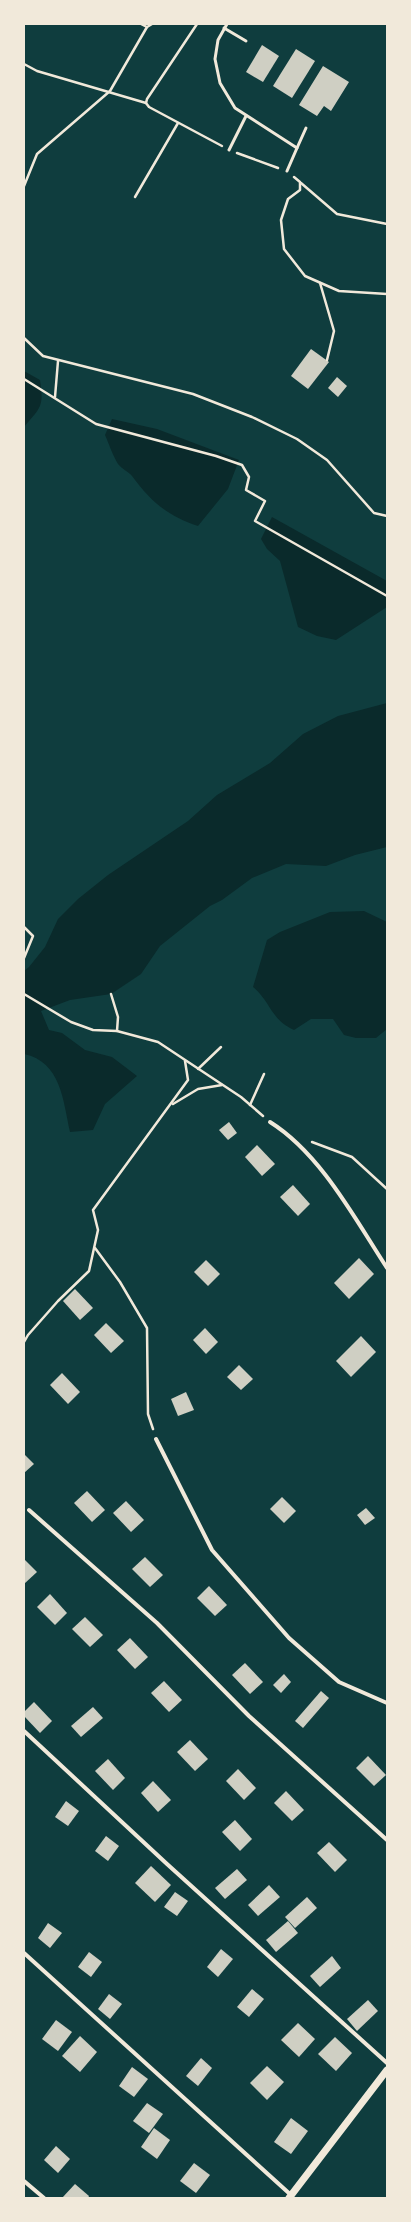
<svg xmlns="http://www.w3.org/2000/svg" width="411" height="2222" viewBox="0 0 411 2222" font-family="'Source Serif 4',serif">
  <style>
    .water { fill: #0a2a2b }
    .building { fill: #cfcfc3 }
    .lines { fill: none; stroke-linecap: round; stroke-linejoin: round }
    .path { stroke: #f1e9da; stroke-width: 2.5 }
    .service { stroke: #f1e9da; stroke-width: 3 }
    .minor { stroke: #f1e9da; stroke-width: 4 }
    .tertiary { stroke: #f1e9da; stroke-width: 7 }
  </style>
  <rect width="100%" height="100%" fill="#0f3d3e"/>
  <g class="water">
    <path d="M24 371 40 380C44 407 41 407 24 427Z"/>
    <path d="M112 419 157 429 239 460 228 489 198 526C168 516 151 502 132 476 129 472 122 469 118 464 113 456 109 444 105 435Z"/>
    <polygon points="272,517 387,581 387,607 336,640 317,636 298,627 280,561 267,549 261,539"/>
    <path d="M387 703V847L355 855 326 866 286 864 252 878 222 900 210 906 160 946 141 974 111 994 70 1000 41 1011 49 1030 62 1033 85 1050 112 1057 137 1076 105 1104 93 1130 70 1132C63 1100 61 1062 24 1054V971L29 967 45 947 58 919 78 899 108 875 188 821 217 795 270 763 303 734 338 716Z"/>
    <path d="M364 911 387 922V1029L376 1038H356L344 1035 333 1019H311L294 1030C270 1019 271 1002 253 987L267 940 280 932 330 912Z"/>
  </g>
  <g class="building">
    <polygon points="262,45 279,56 263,82 246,72"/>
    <polygon points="296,49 315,61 292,98 273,86"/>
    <polygon points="323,66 349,82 331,111 324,106 317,116 299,105"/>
    <polygon points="311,349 329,362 308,389 291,376"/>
    <polygon points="337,377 347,386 338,397 328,388"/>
    <polygon points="229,1122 237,1133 228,1140 219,1130"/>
    <polygon points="257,1145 275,1164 262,1176 245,1157"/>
    <polygon points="293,1185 310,1204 298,1216 280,1197"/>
    <polygon points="359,1258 374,1274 349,1299 334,1283"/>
    <polygon points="206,1260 220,1274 208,1286 194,1272"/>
    <polygon points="75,1289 93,1308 80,1320 63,1301"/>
    <polygon points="106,1323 124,1341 111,1353 94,1335"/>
    <polygon points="205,1328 218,1342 206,1354 193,1340"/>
    <polygon points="361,1336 376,1352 351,1377 336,1361"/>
    <polygon points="239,1365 253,1379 241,1390 227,1377"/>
    <polygon points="62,1373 80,1392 68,1404 50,1385"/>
    <polygon points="186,1392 194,1410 178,1416 171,1399"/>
    <polygon points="24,1454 34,1464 24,1473"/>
    <polygon points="87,1491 105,1510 92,1522 74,1503"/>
    <polygon points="282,1497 296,1511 284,1523 270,1509"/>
    <polygon points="126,1501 144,1520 131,1532 113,1513"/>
    <polygon points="366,1508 375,1518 365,1525 357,1515"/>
    <polygon points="145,1557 163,1575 150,1587 132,1569"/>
    <polygon points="24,1559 37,1572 24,1584"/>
    <polygon points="209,1586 227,1605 215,1616 197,1598"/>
    <polygon points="50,1594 67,1613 55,1625 37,1607"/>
    <polygon points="85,1617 103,1635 90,1647 72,1629"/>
    <polygon points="130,1638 148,1657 135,1669 117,1650"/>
    <polygon points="245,1663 263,1682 250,1694 232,1675"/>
    <polygon points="284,1674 291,1682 281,1693 273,1685"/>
    <polygon points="164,1681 182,1700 169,1712 151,1693"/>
    <polygon points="321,1691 329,1698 303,1728 295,1721"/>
    <polygon points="34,1702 52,1721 40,1733 24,1716 24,1712"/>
    <polygon points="93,1707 103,1718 81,1737 71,1726"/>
    <polygon points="190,1740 208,1759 195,1771 177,1752"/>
    <polygon points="368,1756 386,1775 374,1786 356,1768"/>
    <polygon points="108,1759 125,1778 113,1790 95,1771"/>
    <polygon points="238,1769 256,1788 244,1800 226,1781"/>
    <polygon points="153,1781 171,1800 158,1812 141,1793"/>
    <polygon points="286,1791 304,1810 292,1821 274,1803"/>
    <polygon points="66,1801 79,1811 68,1826 55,1817"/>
    <polygon points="235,1820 252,1839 240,1851 222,1832"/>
    <polygon points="106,1836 119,1846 108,1861 95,1851"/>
    <polygon points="329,1842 347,1860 335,1872 317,1853"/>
    <polygon points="151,1866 171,1885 155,1902 135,1883"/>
    <polygon points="237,1869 247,1880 225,1899 215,1888"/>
    <polygon points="269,1885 280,1897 258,1916 248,1905"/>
    <polygon points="175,1892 188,1901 177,1916 164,1907"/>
    <polygon points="307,1897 317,1908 295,1928 285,1917"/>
    <polygon points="288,1921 298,1933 276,1952 266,1940"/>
    <polygon points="48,1923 62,1933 50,1948 38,1938"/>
    <polygon points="221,1949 233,1959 218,1977 207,1967"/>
    <polygon points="89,1952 102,1962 91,1977 78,1967"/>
    <polygon points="332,1956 341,1968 320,1987 310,1976"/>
    <polygon points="252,1989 264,1999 249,2017 237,2007"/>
    <polygon points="109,1994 122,2004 110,2019 98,2009"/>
    <polygon points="368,2000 378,2011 357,2031 347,2019"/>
    <polygon points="56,2020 72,2032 58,2051 42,2039"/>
    <polygon points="298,2023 315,2039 299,2057 281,2040"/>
    <polygon points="80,2036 97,2052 80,2072 62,2056"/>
    <polygon points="335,2037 352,2053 336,2071 318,2054"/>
    <polygon points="201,2058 212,2068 198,2086 186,2076"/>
    <polygon points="267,2066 284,2082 267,2100 250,2083"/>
    <polygon points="132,2067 148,2079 134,2097 119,2086"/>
    <polygon points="147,2103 163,2114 149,2133 133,2121"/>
    <polygon points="291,2118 308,2131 291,2154 274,2142"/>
    <polygon points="154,2128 170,2140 157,2159 141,2147"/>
    <polygon points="56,2146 70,2159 58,2173 44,2160"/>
    <polygon points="194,2163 210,2175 196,2193 180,2181"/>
    <polygon points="75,2184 89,2196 88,2198 62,2198"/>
  </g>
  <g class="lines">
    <g class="path">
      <polyline points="141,24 147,27"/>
      <polyline points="197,24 147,99 146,103 149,107 222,146"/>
      <polyline points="24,64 37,71 146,103"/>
      <polyline points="237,153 278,168"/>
      <polyline points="294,177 300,182 300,190 288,199 281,220 284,249 305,276 339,291 387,294"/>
      <polyline points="301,183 337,214 387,224"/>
      <polyline points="24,186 37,154 110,91 147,27 152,24"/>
      <polyline points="135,197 178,123"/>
      <polyline points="320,283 334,331 327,360"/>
      <polyline points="24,338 43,356 193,394 252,417 297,439 327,460 374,513 387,516"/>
      <polyline points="24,379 96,424 216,456 242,465 249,477 246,490 265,501 255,521 387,596"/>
      <polyline points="55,397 58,361"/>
      <polyline points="24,927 33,936 24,958"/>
      <polyline points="24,994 71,1022 93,1030 117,1031 158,1042 241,1097 263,1116"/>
      <polyline points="111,994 118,1017 117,1031"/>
      <polyline points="198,1069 221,1047"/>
      <polyline points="173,1104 198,1089 222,1085"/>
      <polyline points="250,1105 264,1074"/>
      <polyline points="312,1142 352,1157 387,1189"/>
      <polyline points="95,1248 120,1282 147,1328 148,1414 153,1429"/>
      <polyline points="24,1342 28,1335 58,1301 89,1271 98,1230 93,1210 188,1080 185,1061"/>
    </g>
    <g class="service">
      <polyline points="227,24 218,40 215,59 220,83 235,108 297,148 287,171"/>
      <polyline points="224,28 246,41"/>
      <polyline points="297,148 306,128"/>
      <polyline points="229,150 246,116"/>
    </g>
    <g class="minor">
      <path d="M270 1122C321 1154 355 1219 387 1268"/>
      <polyline points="156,1439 212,1550 289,1638 339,1682 387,1703"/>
      <polyline points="29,1510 157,1623 249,1716 387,1840"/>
      <polyline points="24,1731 167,1864 387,2063"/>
      <polyline points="24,1953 291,2195"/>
      <polyline points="24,2181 44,2198"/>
    </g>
    <polyline class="tertiary" points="289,2198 387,2070"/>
  </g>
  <rect width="411" height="2222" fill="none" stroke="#f1e9da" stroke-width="50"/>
</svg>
